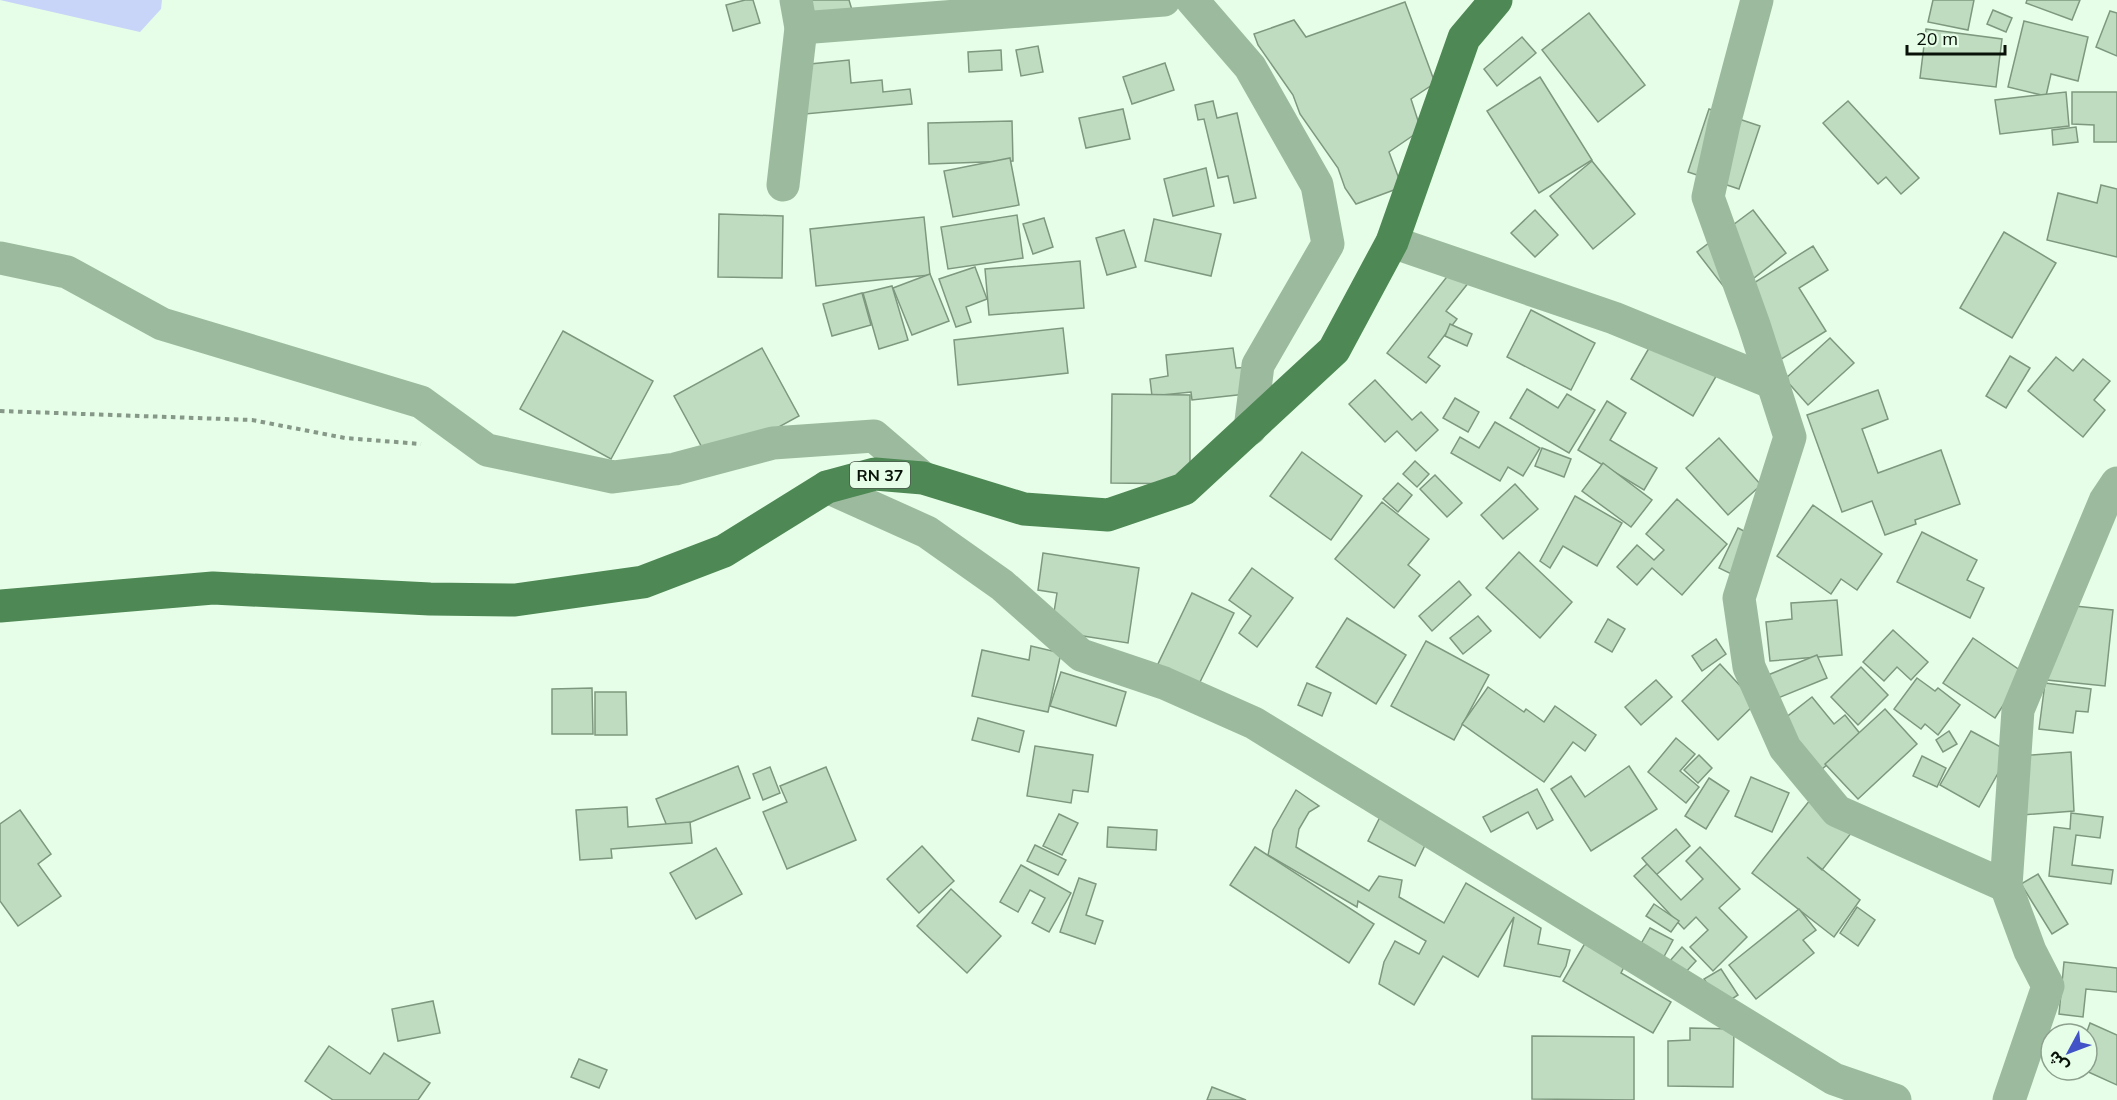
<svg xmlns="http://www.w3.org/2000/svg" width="2117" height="1100" viewBox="0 0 2117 1100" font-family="Mulish,'Noto Sans Arabic',sans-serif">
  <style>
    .green { fill: #c9d4f9 }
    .building { fill: #bfdcc1; stroke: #7d987e; stroke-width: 1.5 }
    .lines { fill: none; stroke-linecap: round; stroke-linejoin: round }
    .path { stroke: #869887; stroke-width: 4; stroke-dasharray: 4.5 4.5; stroke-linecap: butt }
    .street { stroke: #9cbb9e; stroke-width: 33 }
    .primary { stroke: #4e8854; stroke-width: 33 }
    .labels { text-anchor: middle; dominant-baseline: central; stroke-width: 4.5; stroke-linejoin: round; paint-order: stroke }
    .shield { fill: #e6fee7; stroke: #4b594c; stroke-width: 1.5 }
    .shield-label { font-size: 16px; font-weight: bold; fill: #081209 }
  </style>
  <rect width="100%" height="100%" fill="#e6fee7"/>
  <polygon class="green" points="0,0 162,0 161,9 140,32"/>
  <g class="building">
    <polygon points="745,0 753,0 760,23 733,31 726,5"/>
    <polygon points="789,0 849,0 855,20 800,37"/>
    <polygon points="1933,0 1974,0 1968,30 1928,22"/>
    <polygon points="2027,0 2080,0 2072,20 2026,3"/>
    <polygon points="1405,2 1435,83 1411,99 1421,130 1389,152 1402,187 1356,204 1345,188 1338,168 1300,114 1293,95 1258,45 1254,34 1294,20 1306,37"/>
    <polygon points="1993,10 2012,18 2006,32 1987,24"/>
    <polygon points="2110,11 2117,13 2117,56 2096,47"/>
    <polygon points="1589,13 1645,85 1598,122 1542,50"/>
    <polygon points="2024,21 2088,37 2078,81 2051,74 2046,96 2008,87"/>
    <polygon points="1926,29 2002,39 1996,87 1920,78"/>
    <polygon points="1522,37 1536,53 1497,86 1484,69"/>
    <polygon points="1038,46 1043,72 1021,76 1016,50"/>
    <polygon points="1001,50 1002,70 969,72 968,52"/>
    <polygon points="849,60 851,83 882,80 883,92 910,89 912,104 805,114 800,65"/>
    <polygon points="1165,63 1174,90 1132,104 1123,77"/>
    <polygon points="1540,77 1592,160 1539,193 1487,111"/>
    <polygon points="2066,92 2069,126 2000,134 1995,100"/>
    <polygon points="2072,92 2117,92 2117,142 2094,142 2094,125 2072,124"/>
    <polygon points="1213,101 1217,118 1237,113 1256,198 1234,203 1228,176 1218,178 1204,119 1198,120 1195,105"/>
    <polygon points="1848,101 1919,178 1901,194 1886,177 1878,184 1823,123"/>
    <polygon points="1123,109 1130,139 1086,148 1079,118"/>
    <polygon points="1709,109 1760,126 1739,189 1688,172"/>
    <polygon points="1012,121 1013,161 929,164 928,123"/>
    <polygon points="2076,127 2078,142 2053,145 2052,130"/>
    <polygon points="1010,158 1019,205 953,217 944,171"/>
    <polygon points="1592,161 1635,214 1593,249 1550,196"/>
    <polygon points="1206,168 1214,206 1173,216 1164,179"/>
    <polygon points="2101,185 2117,189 2117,257 2047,240 2058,193 2097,203"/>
    <polygon points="1535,210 1558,235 1535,257 1511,233"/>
    <polygon points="1753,210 1786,253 1731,296 1697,252"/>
    <polygon points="719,214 783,216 782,278 718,277"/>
    <polygon points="1017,215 1023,258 948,269 941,227"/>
    <polygon points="924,217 930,275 816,286 810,229"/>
    <polygon points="1044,218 1053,247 1033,254 1023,224"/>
    <polygon points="1154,219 1221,234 1211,276 1145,261"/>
    <polygon points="1124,230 1136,267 1107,275 1096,238"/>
    <polygon points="2004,232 2056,263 2012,338 1960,308"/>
    <polygon points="1813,246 1828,270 1799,288 1826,331 1775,363 1733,296"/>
    <polygon points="1080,261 1084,308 989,315 985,269"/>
    <polygon points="975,267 987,299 966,307 971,322 956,327 939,279"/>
    <polygon points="1453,269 1469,282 1446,311 1457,319 1428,357 1440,366 1426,383 1387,353"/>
    <polygon points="930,274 949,321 912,335 893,288"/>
    <polygon points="892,286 908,340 879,349 863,293"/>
    <polygon points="862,293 871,325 832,336 823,304"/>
    <polygon points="1531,310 1595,343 1571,390 1507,357"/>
    <polygon points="1450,324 1472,334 1467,346 1445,336"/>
    <polygon points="1063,328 1068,373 958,385 954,340"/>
    <polygon points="563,331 653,381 611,459 520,409"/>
    <polygon points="1656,336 1718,373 1693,416 1631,379"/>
    <polygon points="1830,338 1854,363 1808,405 1785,379"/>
    <polygon points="762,348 799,416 711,464 674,396"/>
    <polygon points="1233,348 1236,368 1252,367 1255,393 1192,400 1191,392 1152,396 1150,379 1168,376 1166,355"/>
    <polygon points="2010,356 2030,368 2006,408 1986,396"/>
    <polygon points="2056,357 2073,371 2083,359 2110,381 2094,400 2105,410 2083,437 2028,391"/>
    <polygon points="1375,380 1412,420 1421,412 1438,430 1416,451 1397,431 1385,442 1349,404"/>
    <polygon points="1527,389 1558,408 1567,394 1595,410 1569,453 1510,418"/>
    <polygon points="1878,390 1888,419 1862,429 1878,473 1941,450 1960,504 1915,520 1916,524 1885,535 1872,501 1842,512 1807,415"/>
    <polygon points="1112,394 1190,395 1190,484 1111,483"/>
    <polygon points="1455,398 1479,412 1468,432 1443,418"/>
    <polygon points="1607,401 1626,413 1610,440 1657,468 1644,490 1578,450"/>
    <polygon points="1495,422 1540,448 1523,476 1508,467 1500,481 1451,453 1460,437 1479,448"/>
    <polygon points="1719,438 1761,485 1728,515 1686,468"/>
    <polygon points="1542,448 1571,459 1564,477 1535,466"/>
    <polygon points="1302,452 1362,496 1331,540 1270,496"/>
    <polygon points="1415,461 1429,474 1417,487 1403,474"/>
    <polygon points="1603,463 1652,500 1631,527 1582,491"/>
    <polygon points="1435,475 1462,503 1447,517 1420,489"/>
    <polygon points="1398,483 1412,495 1398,512 1383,499"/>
    <polygon points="1515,484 1538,509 1503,539 1481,515"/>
    <polygon points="1575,496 1622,523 1597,566 1563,546 1550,568 1540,561"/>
    <polygon points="1677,499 1727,544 1682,595 1652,568 1637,585 1617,567 1637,545 1654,560 1664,550 1646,534"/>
    <polygon points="1382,502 1429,539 1408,565 1420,575 1394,608 1335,559"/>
    <polygon points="1813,505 1882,554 1857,590 1841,579 1831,594 1777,556"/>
    <polygon points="1738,528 1771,545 1752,584 1719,568"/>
    <polygon points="1922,532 1977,560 1967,580 1984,588 1970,618 1897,582"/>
    <polygon points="1519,552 1572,602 1540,638 1486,588"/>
    <polygon points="1043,553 1139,568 1128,643 1051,631 1057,593 1038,590"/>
    <polygon points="1252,568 1293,598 1257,647 1239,633 1251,616 1229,600"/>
    <polygon points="1459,581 1471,595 1432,631 1419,616"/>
    <polygon points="1192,593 1234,613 1198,686 1157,666"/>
    <polygon points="1837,600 1842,655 1770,661 1766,622 1792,619 1791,603"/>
    <polygon points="2055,604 2113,610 2105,686 2047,680"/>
    <polygon points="1478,616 1491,631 1463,654 1450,638"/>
    <polygon points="1347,618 1406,655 1376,704 1316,667"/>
    <polygon points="1608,619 1625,629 1612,652 1595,642"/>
    <polygon points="1893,630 1928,662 1911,680 1897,667 1884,681 1863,662"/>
    <polygon points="1973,638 2024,673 1995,718 1943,683"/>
    <polygon points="1716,639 1726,654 1702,671 1692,656"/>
    <polygon points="1426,641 1489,675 1454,740 1391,706"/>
    <polygon points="1031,646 1061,653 1048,712 972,696 982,650 1029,660"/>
    <polygon points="1817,655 1827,678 1773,700 1763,677"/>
    <polygon points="1720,664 1756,703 1718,740 1682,701"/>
    <polygon points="1861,667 1888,695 1858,725 1831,697"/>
    <polygon points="1061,672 1126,692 1116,726 1050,706"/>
    <polygon points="1917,678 1935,691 1938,688 1960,705 1938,735 1925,724 1921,729 1894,709"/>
    <polygon points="1656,680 1672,697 1641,725 1625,707"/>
    <polygon points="1307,683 1331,693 1322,716 1298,705"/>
    <polygon points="2045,683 2091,689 2088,712 2076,711 2073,733 2039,729"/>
    <polygon points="1488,687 1524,712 1526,709 1544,722 1555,706 1596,735 1585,751 1573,742 1544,782 1462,724"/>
    <polygon points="592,688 593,734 552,734 552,689"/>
    <polygon points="595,692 626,692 627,735 595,735"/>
    <polygon points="1812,697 1834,724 1845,715 1862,736 1816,774 1776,725"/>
    <polygon points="1885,709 1917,744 1858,799 1825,764"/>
    <polygon points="978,718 1024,731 1019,752 972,740"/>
    <polygon points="1949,731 1957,744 1943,752 1936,740"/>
    <polygon points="1971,731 2010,752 1979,807 1940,785"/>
    <polygon points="1676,738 1695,754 1680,771 1699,787 1686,803 1648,772"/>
    <polygon points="1035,746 1093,755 1088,792 1073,790 1071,803 1027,796"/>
    <polygon points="2071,752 2074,811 2022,815 2018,756"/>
    <polygon points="1699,755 1712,768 1698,783 1684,770"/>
    <polygon points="1922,756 1946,768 1937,787 1913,776"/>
    <polygon points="738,766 750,798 669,831 656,799"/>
    <polygon points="1629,766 1657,809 1591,851 1551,789 1571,776 1585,797"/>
    <polygon points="770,767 780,793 763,800 753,774"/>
    <polygon points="826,767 856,840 787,869 763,812 787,802 780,786"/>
    <polygon points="1751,777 1789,793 1772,832 1735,816"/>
    <polygon points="1709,778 1729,791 1706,829 1685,816"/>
    <polygon points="1537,789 1553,820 1537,829 1528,812 1491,832 1483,817"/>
    <polygon points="1296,790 1319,806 1309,812 1299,829 1296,847 1369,891 1379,876 1402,880 1399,897 1444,923 1466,883 1541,928 1538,944 1570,950 1566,966 1560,977 1504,966 1514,917 1478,977 1443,956 1414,1005 1379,984 1384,962 1395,941 1419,954 1426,941 1358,901 1357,907 1268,855 1273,830"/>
    <polygon points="1814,795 1856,827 1822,870 1807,857 1860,900 1834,937 1752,873"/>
    <polygon points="627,807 628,827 690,822 692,843 611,849 612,858 580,860 576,810"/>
    <polygon points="20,810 51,854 38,864 61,896 18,926 0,901 0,824"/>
    <polygon points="2071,813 2103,817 2100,838 2076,835 2072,865 2113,870 2111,884 2049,876 2054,827 2070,829"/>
    <polygon points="1059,814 1078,823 1062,855 1043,846"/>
    <polygon points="1380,817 1427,841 1415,866 1368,841"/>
    <polygon points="1108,827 1157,830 1156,850 1107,847"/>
    <polygon points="1676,829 1690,846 1656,875 1642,858"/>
    <polygon points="1035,845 1066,860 1058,875 1027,861"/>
    <polygon points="922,846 954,881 919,913 887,879"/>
    <polygon points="1255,847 1374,924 1349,963 1230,885"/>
    <polygon points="1700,847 1740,889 1719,908 1747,937 1713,971 1690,947 1708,930 1696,917 1684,929 1634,876 1647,864 1681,900 1703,879 1686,861"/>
    <polygon points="716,848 742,894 696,919 670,873"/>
    <polygon points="1021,865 1071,893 1049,932 1032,923 1045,898 1030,890 1018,912 1000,902"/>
    <polygon points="2038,874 2068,924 2052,934 2021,884"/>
    <polygon points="1079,878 1096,884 1086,915 1103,921 1095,944 1060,932"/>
    <polygon points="951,889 1001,936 967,973 917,926"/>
    <polygon points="1654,904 1679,921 1671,932 1646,916"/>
    <polygon points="1857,907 1875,920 1858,946 1840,933"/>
    <polygon points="1799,909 1816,930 1803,940 1814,953 1756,999 1729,965"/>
    <polygon points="1650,928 1673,940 1661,962 1638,949"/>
    <polygon points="1588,938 1627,961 1621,973 1671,1002 1653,1033 1563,981"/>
    <polygon points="1682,947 1696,961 1683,975 1669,962"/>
    <polygon points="2064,962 2117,968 2117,992 2086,989 2083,1017 2059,1014"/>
    <polygon points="1721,969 1738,995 1721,1006 1704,979"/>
    <polygon points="433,1001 440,1033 398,1041 392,1009"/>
    <polygon points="2090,1023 2117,1035 2117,1085 2084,1070 2087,1070 2086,1034"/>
    <polygon points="1690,1028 1734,1029 1733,1087 1668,1086 1668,1041 1690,1040"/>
    <polygon points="1532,1036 1634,1037 1634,1100 1532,1099"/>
    <polygon points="329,1046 370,1074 384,1053 430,1083 418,1100 333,1100 305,1081"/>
    <polygon points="579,1059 607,1070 599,1088 571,1077"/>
    <polygon points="1212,1087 1246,1100 1207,1100"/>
  </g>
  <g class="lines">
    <polyline class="path" points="0,411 252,420 345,438 421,444"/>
    <g class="street">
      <polyline points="1192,0 1250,67 1317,185 1328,244 1258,365 1250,429"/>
      <polyline points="1757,0 1724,124 1708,197 1754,325 1790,437 1739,598 1749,667 1785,748 1837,811 2006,886"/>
      <polyline points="801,28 1164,0"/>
      <polyline points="783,185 801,28 796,0"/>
      <polyline points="1392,242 1614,318 1773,383"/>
      <polyline points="0,258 67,272 162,324 421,402 487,450 613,477 675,469 773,443 874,436 923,478"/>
      <polyline points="827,487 927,532 1002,585 1081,655 1164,683 1254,723 1834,1079 1895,1100"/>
      <polyline points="2009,1100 2048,986 2030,951 2006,886 2018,710 2105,501 2117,483"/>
    </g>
    <polyline class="primary" points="0,606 213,588 430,599 515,600 643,582 724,551 827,487 875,474 923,478 1024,509 1108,515 1184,489 1334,350 1392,242 1464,38 1496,0"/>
  </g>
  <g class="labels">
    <rect class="shield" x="850" y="462" width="60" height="26" rx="4.5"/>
    <g class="shield-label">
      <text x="880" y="475">RN 37</text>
    </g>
  </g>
  <g transform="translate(2069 1052) rotate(229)"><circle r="28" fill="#e6fee7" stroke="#8da08e" stroke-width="1.5"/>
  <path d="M0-4.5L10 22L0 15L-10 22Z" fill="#4253c7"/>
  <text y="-9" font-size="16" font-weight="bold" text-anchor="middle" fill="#081209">ش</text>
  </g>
  <path d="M1907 45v9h98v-9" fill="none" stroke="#081209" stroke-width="3"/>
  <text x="1916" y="45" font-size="18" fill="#081209" stroke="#e6fee7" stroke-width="4.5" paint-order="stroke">20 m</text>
</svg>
